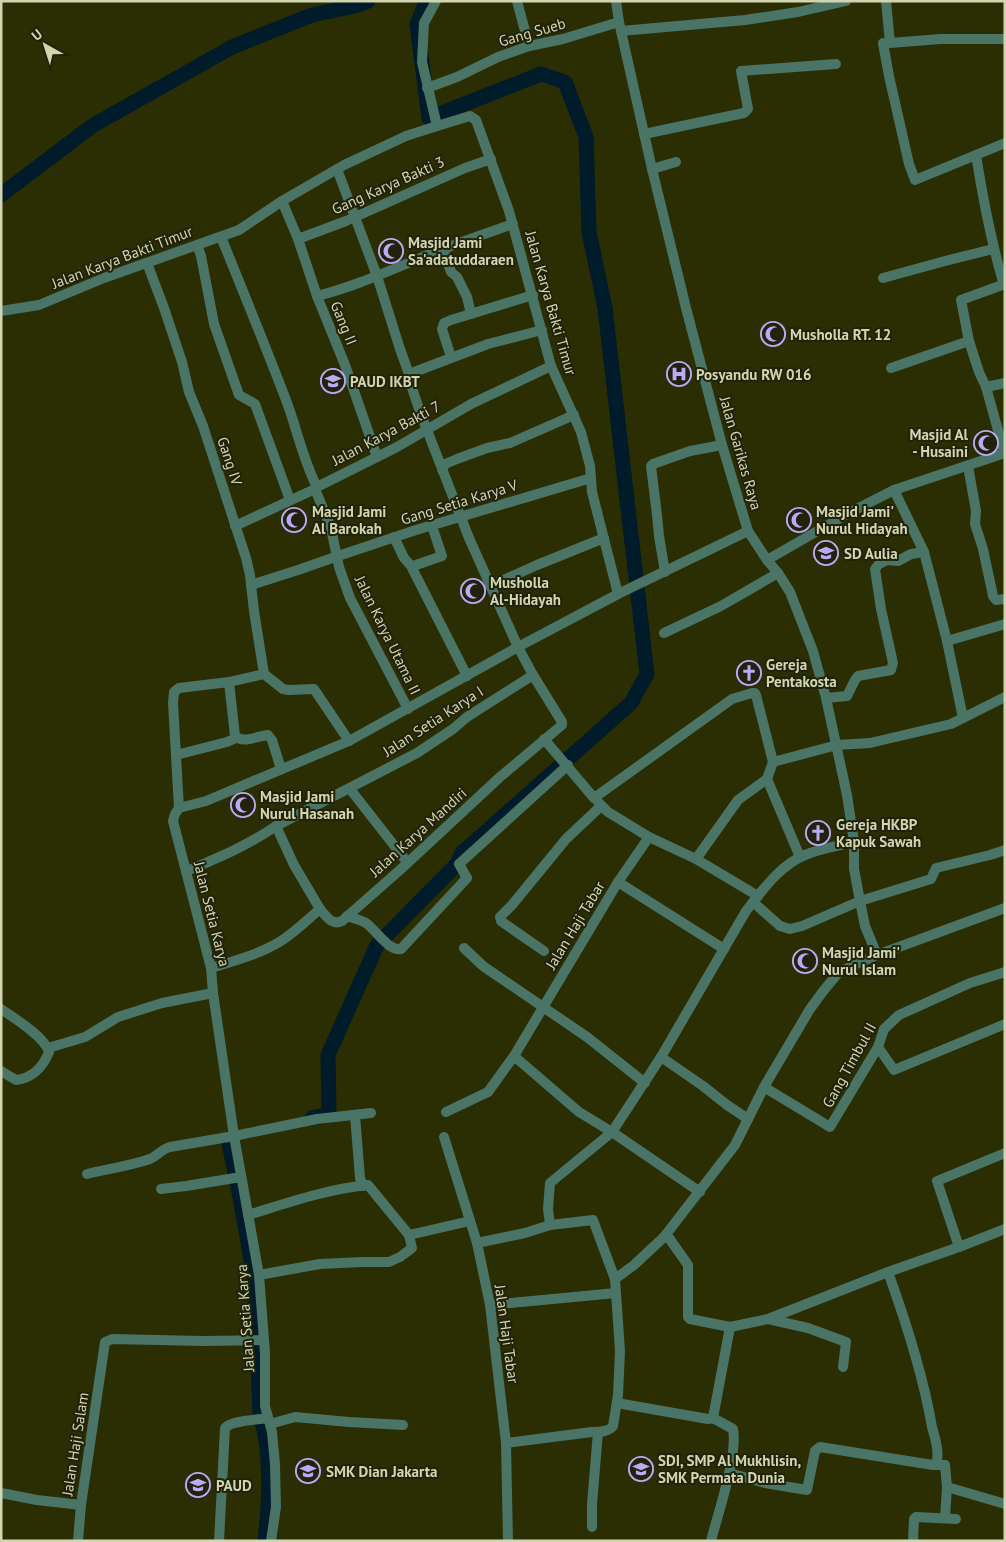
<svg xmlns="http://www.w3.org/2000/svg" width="1006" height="1542" viewBox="0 0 1006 1542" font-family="'PT Sans',sans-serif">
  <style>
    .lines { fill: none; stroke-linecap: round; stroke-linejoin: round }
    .canal { stroke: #001b2a; stroke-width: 15 }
    .street { stroke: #497466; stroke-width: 10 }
    .labels { text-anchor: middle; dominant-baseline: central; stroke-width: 4; stroke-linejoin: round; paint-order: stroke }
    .street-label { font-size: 15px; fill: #d2d6b0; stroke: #21220a }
    .poi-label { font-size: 15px; font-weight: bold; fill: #d2d6b0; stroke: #21220a; text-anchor: start }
  </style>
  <rect width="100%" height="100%" fill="#2b2d02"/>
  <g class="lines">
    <g class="canal">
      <polyline points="1,195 92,126 232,47 312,15 355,6 368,1"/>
      <polyline points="312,1118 329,1115 328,1055 377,945 457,864 462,853 631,703 647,674 605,308 589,232 586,137 565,82 541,74 429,118 417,25 426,1"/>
      <polyline points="229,1143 235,1173"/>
      <path d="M237 1181 254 1276 260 1413C272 1453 270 1499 265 1541"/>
    </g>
    <g class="street">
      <polyline points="517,1 529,46"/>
      <polyline points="616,1 619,22 652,169 686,308 722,445 748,531 767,560 778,573 790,592 813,651 826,698 847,795 854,842 854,869 860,901 865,926 877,955"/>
      <polyline points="886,1 890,43 940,39 1005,39"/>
      <polyline points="621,31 745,20 798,12 846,1"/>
      <polyline points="883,43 889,76 909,164 915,180 1005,143"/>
      <polyline points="427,88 457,77 498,57 529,46 563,39 619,22"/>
      <polyline points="437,126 470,116 476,120 509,211 551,366 581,432 590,466 592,492 618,594"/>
      <polyline points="644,134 744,113 748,109 741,71 836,64"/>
      <path d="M976 155C983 199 991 242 1004 285"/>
      <polyline points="652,169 676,162"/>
      <polyline points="282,201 298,239 317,296 345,365 377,457"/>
      <path d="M221 237C243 291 265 345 286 400 297 429 303 460 317 487"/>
      <polyline points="298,239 346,221 465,168 491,159"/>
      <polyline points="197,245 201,256 214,324 239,395 255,404 290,500"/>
      <polyline points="443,249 451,272 457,277 467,297 471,314"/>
      <polyline points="147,263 164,308 182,362 189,392 203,426 246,558 250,575 254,611 264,674"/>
      <polyline points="883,278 945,261 993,249"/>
      <path d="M317 296C361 285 401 265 443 249 466 240 490 232 513 224"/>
      <polyline points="1,311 39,305 104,278 239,230 282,201 344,165 406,136 437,126 422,62 424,23 436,1"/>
      <polyline points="451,357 442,329 444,323 451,320 533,295"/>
      <polyline points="891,368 969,341"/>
      <polyline points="409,374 488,344 542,330"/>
      <polyline points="986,387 1005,383"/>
      <polyline points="1004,452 986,387 979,372 969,341 961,300 1005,284"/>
      <polyline points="968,466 976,511 975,524 983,549 993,596 996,600 1005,599"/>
      <polyline points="442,470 445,464 457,459 487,448 510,443 574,415"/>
      <polyline points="315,489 331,528 339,567 350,598 408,709"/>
      <polyline points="894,490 924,552 947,641 963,718"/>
      <polyline points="235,526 315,489 317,487 397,447 471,404 551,366"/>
      <polyline points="432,526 442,556 413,566 412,568 467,676"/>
      <polyline points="394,537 404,558 412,567"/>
      <polyline points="767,560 847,514 894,490 1002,454 1005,451"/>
      <polyline points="665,572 659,536 657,515 651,466 653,464 690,451 722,445"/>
      <polyline points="251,585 298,570 338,556 416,530 591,478"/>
      <polyline points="490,586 537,565 604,538"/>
      <polyline points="664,633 721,606 778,573"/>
      <polyline points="947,641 1005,624"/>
      <path d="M229 682 235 736C243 744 257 736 268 735L272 740 281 769"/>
      <polyline points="826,698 847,696 855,680 858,676 891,670 893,663 881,609 875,569 879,564 887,560 898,561 911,554 924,552"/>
      <polyline points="544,739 594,798 732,699 752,693 755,693 756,695 773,762 837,745 870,743 951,724 1005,697"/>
      <polyline points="176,755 227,742 236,738"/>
      <polyline points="767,779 800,857"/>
      <polyline points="350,789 407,862"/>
      <polyline points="598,802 608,812 649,837 696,859 758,896"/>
      <polyline points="179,808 173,703 174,692 179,688 229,682 264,674 283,689 289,690 314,689 349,741"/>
      <polyline points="276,826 294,865 320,909"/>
      <polyline points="696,859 738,800 767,779 773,762"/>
      <path d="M187 871C217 858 249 845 276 826L417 753 453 729 467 717 533 675"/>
      <polyline points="618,882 724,949"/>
      <polyline points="753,902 780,926 790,929 802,926 860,901 931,879 936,868 990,855 1005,850"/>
      <path d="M347 916C353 918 361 920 366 923 377 931 388 951 401 949L467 878 459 864 568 765"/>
      <polyline points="464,948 483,966 587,1037 645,1083"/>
      <polyline points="544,951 505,924 501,921 500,917 512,905 566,839 601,806"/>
      <path d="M211 968C234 961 260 954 281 941 295 932 307 920 320 909 326 916 332 926 342 921L401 869 500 777 562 725V722L533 675 518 647 469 538 420 412 411 385 409 374 400 349 377 276 337 169"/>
      <path d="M1 1009C15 1019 44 1036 49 1052 43 1067 32 1078 16 1080L1 1071"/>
      <polyline points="878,1047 894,1070 1005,1024"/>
      <polyline points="48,1048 85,1037 118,1017 162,1003 213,993"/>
      <polyline points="514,1056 579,1112 612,1132 700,1192"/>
      <polyline points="661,1057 703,1086 727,1105 748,1119"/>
      <polyline points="764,1087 830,1127 878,1047 884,1029 899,1015 970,983 1005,972"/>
      <polyline points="446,1112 488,1092 514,1056 618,882 649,837"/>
      <polyline points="355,1115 360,1178 363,1186"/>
      <polyline points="444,1137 477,1243 490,1305 506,1443 508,1541"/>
      <path d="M87 1174C108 1169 129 1166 150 1159 157 1156 162 1149 170 1147L234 1136 317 1119 371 1113"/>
      <polyline points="161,1189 186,1186 241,1177"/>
      <path d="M248 1215C287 1203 327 1189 368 1185L409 1235 470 1221"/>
      <polyline points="664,1237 669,1238 688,1265 688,1317 690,1319 730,1327 768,1319 888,1272 959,1247 1005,1229"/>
      <path d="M477 1243 525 1233 550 1225 548 1209 550 1183 612 1132 661 1057 746 911C762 891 780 865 805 855 820 849 838 846 854 842"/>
      <polyline points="959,1247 937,1181 1005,1153"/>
      <polyline points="259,1275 320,1264 362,1262 389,1262 400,1257 412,1248 409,1235"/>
      <polyline points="615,1279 634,1265 664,1237 735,1145 764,1087 810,1009 824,990 839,972 877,955 1005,908"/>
      <polyline points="490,1305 616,1293"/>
      <polyline points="768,1319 808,1328 846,1342 843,1367"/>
      <polyline points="617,1403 708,1419 713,1418"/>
      <polyline points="270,1424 295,1417 349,1422 403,1425"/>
      <path d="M506 1443 592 1432C599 1432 609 1432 613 1426L618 1395 620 1351 616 1293 615 1279 593 1220 550 1225"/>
      <polyline points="935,1465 945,1465 947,1487 945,1518"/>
      <path d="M729 1473 765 1483 807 1490 815 1451 820 1447 933 1465 936 1464C940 1453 935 1438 932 1427 923 1374 906 1322 888 1272"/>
      <polyline points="947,1487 1005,1504"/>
      <polyline points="1,1493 37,1500 81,1505"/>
      <polyline points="592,1527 592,1504 598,1432"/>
      <polyline points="78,1541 81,1505 105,1342 112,1339 203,1341 264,1340"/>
      <path d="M219 1541 225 1428C232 1420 257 1420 268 1418"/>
      <polyline points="271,1541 276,1507 275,1464 272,1432 265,1406 265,1353 259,1275 234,1136 213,993 211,968 173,821 175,814 179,808 206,801 349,741 518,647 618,594 748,531"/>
      <path d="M711 1541C718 1513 738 1455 733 1429L713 1418 730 1327"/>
      <polyline points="913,1541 914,1519 916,1517 956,1519"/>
    </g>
  </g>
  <defs>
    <symbol id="mosque-ring" viewBox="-11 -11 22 22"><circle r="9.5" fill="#21220a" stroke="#b9abf7" stroke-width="1.5"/><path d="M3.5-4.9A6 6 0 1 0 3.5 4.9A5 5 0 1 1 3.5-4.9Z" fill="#b9abf7"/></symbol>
    <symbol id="hospital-ring" viewBox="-11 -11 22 22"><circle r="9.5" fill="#21220a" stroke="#b9abf7" stroke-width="1.5"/><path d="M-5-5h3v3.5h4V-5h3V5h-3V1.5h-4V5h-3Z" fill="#b9abf7"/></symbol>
    <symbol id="school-ring" viewBox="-11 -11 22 22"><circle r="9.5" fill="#21220a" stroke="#b9abf7" stroke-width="1.5"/><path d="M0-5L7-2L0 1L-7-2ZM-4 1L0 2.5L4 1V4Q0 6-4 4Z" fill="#b9abf7"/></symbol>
    <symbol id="church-ring" viewBox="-11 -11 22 22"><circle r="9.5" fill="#21220a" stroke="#b9abf7" stroke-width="1.5"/><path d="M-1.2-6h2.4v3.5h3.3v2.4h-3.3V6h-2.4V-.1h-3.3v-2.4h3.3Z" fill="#b9abf7"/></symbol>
  </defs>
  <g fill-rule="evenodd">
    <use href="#mosque-ring" x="377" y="237" width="28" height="28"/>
    <use href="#mosque-ring" x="759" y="320" width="28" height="28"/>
    <use href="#hospital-ring" x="665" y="360" width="28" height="28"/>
    <use href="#school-ring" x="319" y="367" width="28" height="28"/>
    <use href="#mosque-ring" x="972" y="429" width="28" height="28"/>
    <use href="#mosque-ring" x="280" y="506" width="28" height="28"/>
    <use href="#mosque-ring" x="785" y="506" width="28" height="28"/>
    <use href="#school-ring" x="812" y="539" width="28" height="28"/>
    <use href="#mosque-ring" x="459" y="577" width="28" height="28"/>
    <use href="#church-ring" x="735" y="659" width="28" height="28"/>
    <use href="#mosque-ring" x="229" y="791" width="28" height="28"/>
    <use href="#church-ring" x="804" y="819" width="28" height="28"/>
    <use href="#mosque-ring" x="791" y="947" width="28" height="28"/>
    <use href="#school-ring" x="627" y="1455" width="28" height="28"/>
    <use href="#school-ring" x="294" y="1457" width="28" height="28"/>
    <use href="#school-ring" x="184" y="1471" width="28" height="28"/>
  </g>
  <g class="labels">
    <g class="street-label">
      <text transform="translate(532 32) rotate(-16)">Gang Sueb</text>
      <text transform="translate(388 185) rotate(-24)">Gang Karya Bakti 3</text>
      <text transform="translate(122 257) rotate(-21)">Jalan Karya Bakti Timur</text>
      <text transform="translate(551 303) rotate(74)">Jalan Karya Bakti Timur</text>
      <text transform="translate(344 323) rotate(68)">Gang II</text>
      <text transform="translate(386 433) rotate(-28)">Jalan Karya Bakti 7</text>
      <text transform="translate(741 453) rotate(74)">Jalan Garikas Raya</text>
      <text transform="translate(230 461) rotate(72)">Gang IV</text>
      <text transform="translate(459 502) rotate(-17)">Gang Setia Karya V</text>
      <text transform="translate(388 635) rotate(64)">Jalan Karya Utama II</text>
      <text transform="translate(433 721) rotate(-33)">Jalan Setia Karya I</text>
      <text transform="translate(418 832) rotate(-42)">Jalan Karya Mandiri</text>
      <text transform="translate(212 914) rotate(76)">Jalan Setia Karya</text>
      <text transform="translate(575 925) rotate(-59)">Jalan Haji Tabar</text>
      <text transform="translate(849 1065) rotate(-61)">Gang Timbul II</text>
      <text transform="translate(245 1318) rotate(-94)">Jalan Setia Karya</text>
      <text transform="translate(507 1334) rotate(82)">Jalan Haji Tabar</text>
      <text transform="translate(75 1444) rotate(-81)">Jalan Haji Salam</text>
    </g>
    <g class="poi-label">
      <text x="408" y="242">Masjid Jami<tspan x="408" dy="17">Sa'adatuddaraen</tspan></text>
      <text x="790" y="334">Musholla RT. 12</text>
      <text x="696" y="374">Posyandu RW 016</text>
      <text x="350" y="381">PAUD IKBT</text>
      <text x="968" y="434" text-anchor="end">Masjid Al<tspan x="968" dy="17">- Husaini</tspan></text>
      <text x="312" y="511">Masjid Jami<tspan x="312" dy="17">Al Barokah</tspan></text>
      <text x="816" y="511">Masjid Jami'<tspan x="816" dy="17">Nurul Hidayah</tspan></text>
      <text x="844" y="553">SD Aulia</text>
      <text x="490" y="582">Musholla<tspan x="490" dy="17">Al-Hidayah</tspan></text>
      <text x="766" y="664">Gereja<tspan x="766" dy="17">Pentakosta</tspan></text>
      <text x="260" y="796">Masjid Jami<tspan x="260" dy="17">Nurul Hasanah</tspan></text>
      <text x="836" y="824">Gereja HKBP<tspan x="836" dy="17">Kapuk Sawah</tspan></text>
      <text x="822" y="952">Masjid Jami'<tspan x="822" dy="17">Nurul Islam</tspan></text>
      <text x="658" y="1460">SDI, SMP Al Mukhlisin,<tspan x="658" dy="17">SMK Permata Dunia</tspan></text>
      <text x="326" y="1471">SMK Dian Jakarta</text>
      <text x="216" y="1485">PAUD</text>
    </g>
  </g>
  <rect width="1006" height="1542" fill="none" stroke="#d2d6b0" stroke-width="5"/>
  <g transform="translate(45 45) rotate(321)" stroke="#21220a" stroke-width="4" paint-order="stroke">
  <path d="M0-4L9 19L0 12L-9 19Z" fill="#d2d6b0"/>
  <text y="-8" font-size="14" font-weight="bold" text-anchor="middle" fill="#d2d6b0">U</text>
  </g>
</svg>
